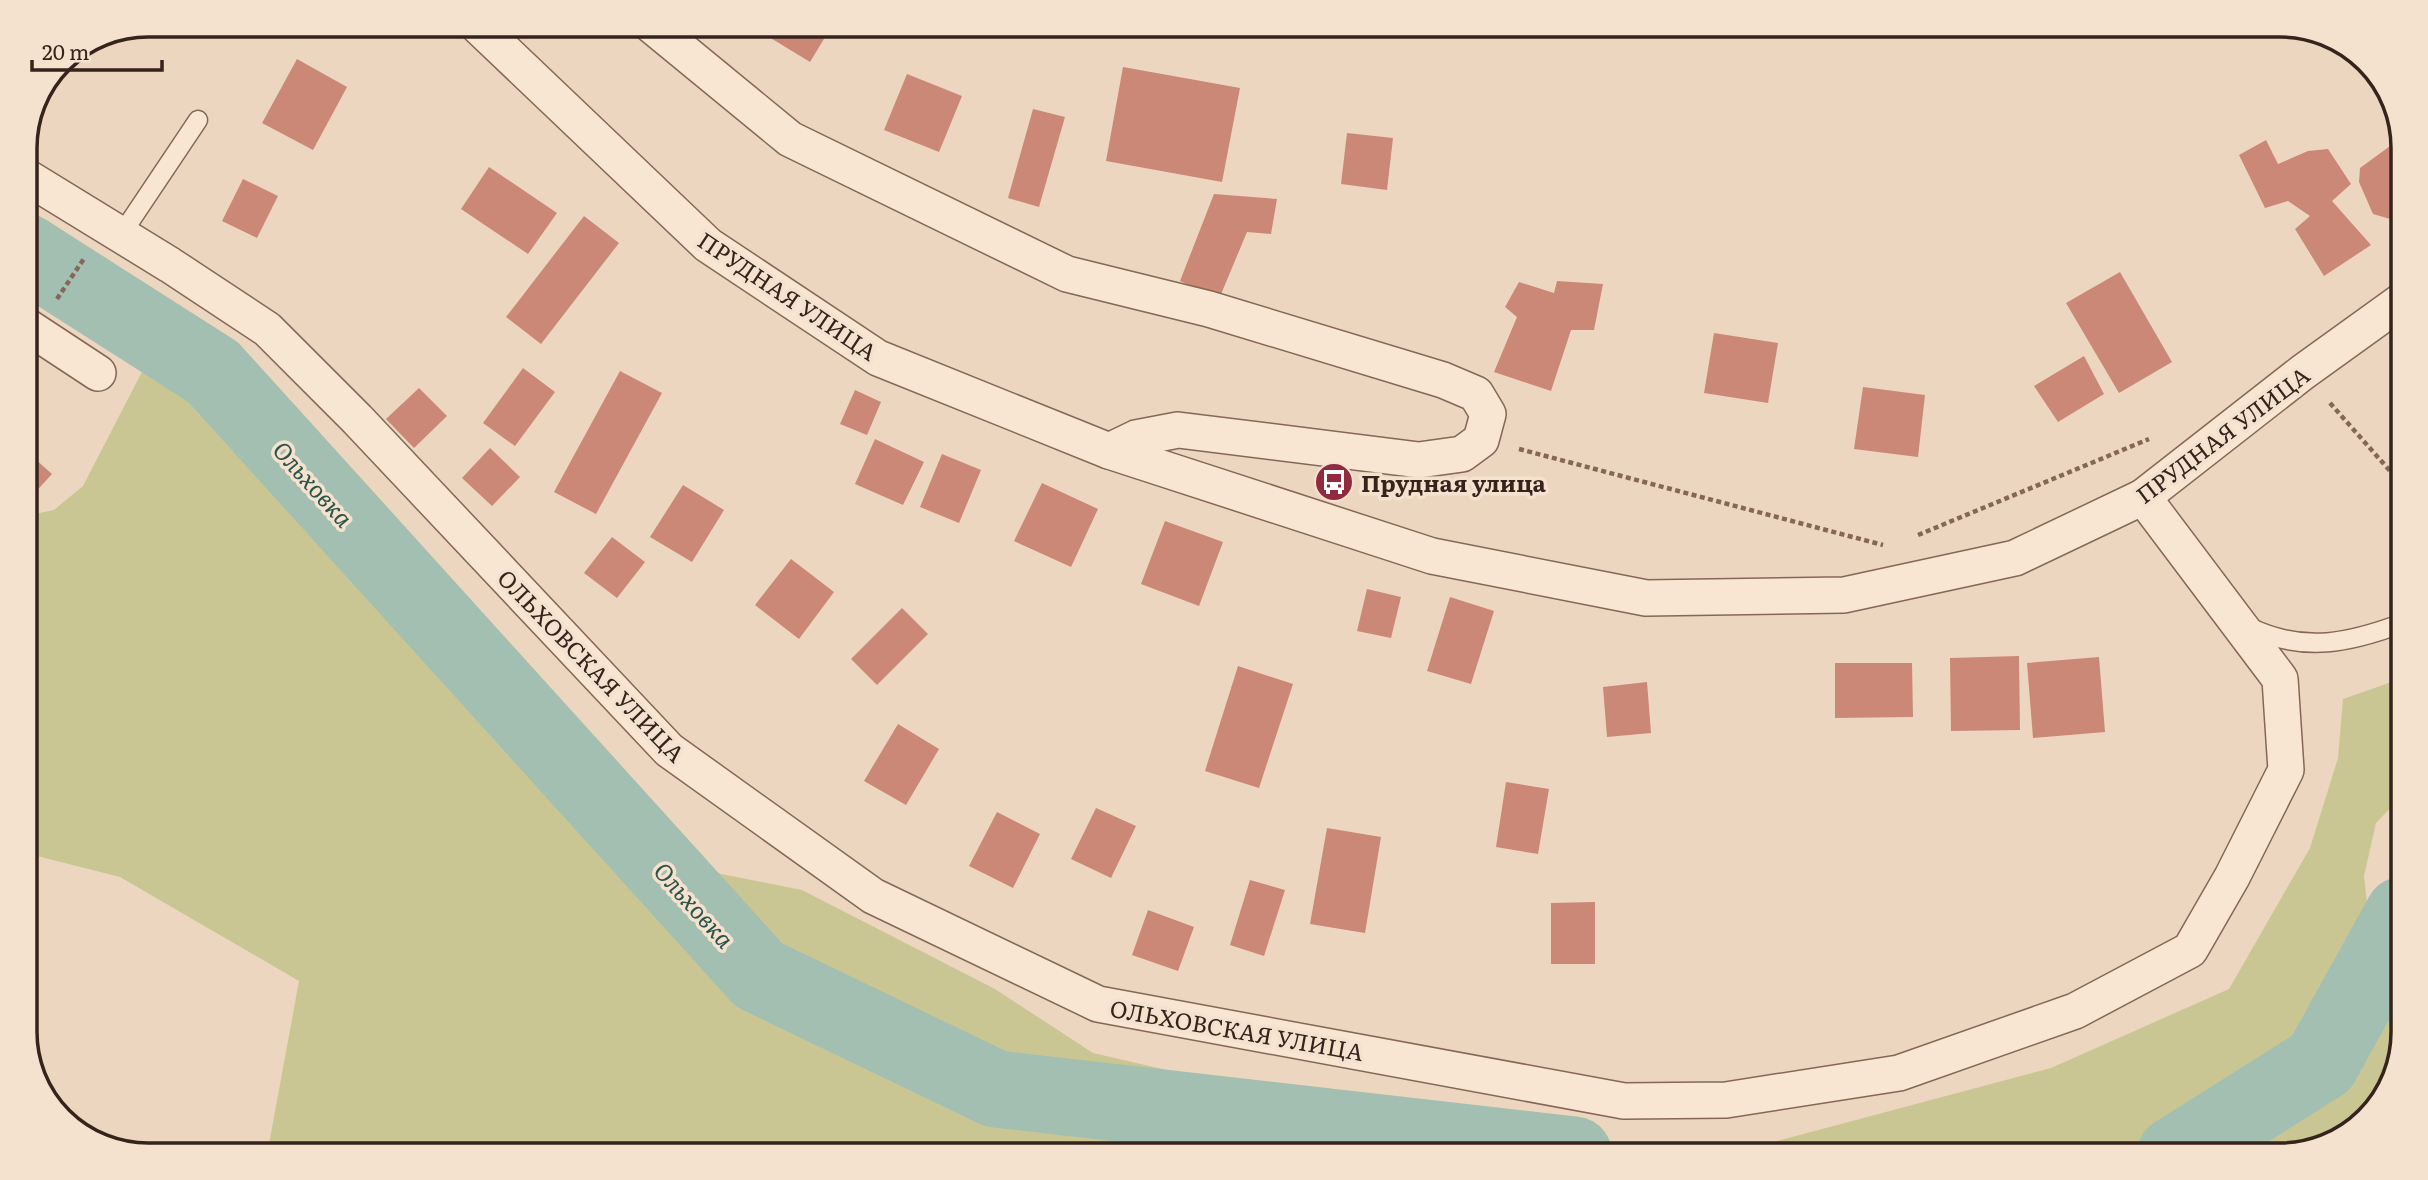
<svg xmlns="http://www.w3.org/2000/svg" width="2428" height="1180" viewBox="0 0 2428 1180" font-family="Literata,serif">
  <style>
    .green { fill: #cac694 }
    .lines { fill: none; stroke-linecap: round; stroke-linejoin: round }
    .river { stroke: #a2bfb1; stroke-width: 77 }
    .building { fill: #cb8876 }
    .service-casing { stroke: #856758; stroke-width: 21 }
    .minor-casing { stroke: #856758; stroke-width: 38 }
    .path { stroke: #856758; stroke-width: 4.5; stroke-dasharray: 5 3.5; stroke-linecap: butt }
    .service { stroke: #f8e5d2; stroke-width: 18 }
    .minor { stroke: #f8e5d2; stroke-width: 35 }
    .labels { text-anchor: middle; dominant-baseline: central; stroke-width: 7; stroke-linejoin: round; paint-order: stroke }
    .street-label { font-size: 23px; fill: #35231c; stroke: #f4e2cf }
    .poi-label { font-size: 23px; font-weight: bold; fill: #35231c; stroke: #f4e2cf; text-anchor: start }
    .water-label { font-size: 24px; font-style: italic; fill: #2c544a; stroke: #f4e2cf }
    .rim { fill: none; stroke: #35231c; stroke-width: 3.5 }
  </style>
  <rect width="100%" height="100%" fill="#edd6bf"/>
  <g class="green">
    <polygon points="183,321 244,368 420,547 592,735 691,868 802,890 995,989 1093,1053 1232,1085 1269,1138 1428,1155 267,1155 299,981 120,877 33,855 25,838 25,516 54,510 83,486 146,364"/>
    <polygon points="2403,678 2403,795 2376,823 2364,876 2368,913 2403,956 2403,1033 2391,1087 2349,1135 2281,1155 1765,1155 1777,1141 2051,1068 2229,989 2310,848 2338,758 2343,699"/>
  </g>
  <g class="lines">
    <g class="river">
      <polyline points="25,252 213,372 759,975 996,1089 1574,1155"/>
      <polyline points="2175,1155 2321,1063 2403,915"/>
    </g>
  </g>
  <g class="building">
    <polygon points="777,24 833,24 810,62 769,37"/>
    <polygon points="297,59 347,87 313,150 262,123"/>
    <polygon points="1123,67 1240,88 1222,182 1106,161"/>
    <polygon points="907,74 962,96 939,152 884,130"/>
    <polygon points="1033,109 1065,117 1039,207 1008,198"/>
    <polygon points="1347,133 1393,138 1387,190 1341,184"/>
    <polygon points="2401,138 2403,218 2397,221 2373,214 2359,182 2360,168"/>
    <polygon points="2266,140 2278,164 2308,151 2328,149 2351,184 2332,201 2371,245 2324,276 2295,229 2310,216 2288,201 2265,208 2239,155"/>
    <polygon points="489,167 557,213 528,254 461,209"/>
    <polygon points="243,179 278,196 257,238 222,221"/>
    <polygon points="1214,194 1277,199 1271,234 1247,232 1219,299 1180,281"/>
    <polygon points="584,216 619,243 541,344 506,317"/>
    <polygon points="2120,272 2172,362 2119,393 2066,303"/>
    <polygon points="1557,281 1603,284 1594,330 1571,330 1551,391 1494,372 1517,317 1505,307 1519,282 1554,293"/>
    <polygon points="1714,333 1778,343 1768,403 1704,393"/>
    <polygon points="2084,356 2104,394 2058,422 2034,386"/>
    <polygon points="523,368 555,392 515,446 483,423"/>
    <polygon points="620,371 662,393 596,514 554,492"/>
    <polygon points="1863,387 1925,395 1918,457 1854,449"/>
    <polygon points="419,388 447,416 414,448 386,419"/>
    <polygon points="855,390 881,402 867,435 840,424"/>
    <polygon points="875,439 924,462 903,505 855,484"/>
    <polygon points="490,448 520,477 492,506 462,478"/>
    <polygon points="25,450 52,474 30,498 25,493"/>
    <polygon points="942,454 981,470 959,523 920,507"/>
    <polygon points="1042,483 1098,509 1071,567 1014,541"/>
    <polygon points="683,485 724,510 692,562 650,537"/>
    <polygon points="1165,521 1223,542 1199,606 1141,584"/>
    <polygon points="612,537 645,562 617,598 584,573"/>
    <polygon points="791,559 834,592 799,639 755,605"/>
    <polygon points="1367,589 1401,597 1391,638 1357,631"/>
    <polygon points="1450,597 1494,611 1471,684 1427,671"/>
    <polygon points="902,608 928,634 877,685 851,659"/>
    <polygon points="2019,656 2020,730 1951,731 1950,658"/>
    <polygon points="2099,657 2105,732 2033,738 2027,663"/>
    <polygon points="1835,663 1912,663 1913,717 1835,718"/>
    <polygon points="1238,666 1293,684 1259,788 1205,771"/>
    <polygon points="1647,682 1651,733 1607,737 1603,687"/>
    <polygon points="898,724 939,749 906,805 864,781"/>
    <polygon points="1506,782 1549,789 1538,854 1496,847"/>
    <polygon points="1096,808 1136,826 1111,878 1071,859"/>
    <polygon points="997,812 1040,834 1013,888 969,866"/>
    <polygon points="1327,828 1381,837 1365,933 1310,924"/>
    <polygon points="1250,880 1285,890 1264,956 1230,945"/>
    <polygon points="1595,902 1595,964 1551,964 1551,903"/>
    <polygon points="1148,910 1194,927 1178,971 1132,955"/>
  </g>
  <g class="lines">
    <defs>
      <g id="service">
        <polyline points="121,235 198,120"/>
        <path d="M2251 628C2305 653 2349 643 2403 623"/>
      </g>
      <g id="minor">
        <polyline points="476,24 708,245 878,358 1109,451 1432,556 1646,598 1844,595 2015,558 2143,497 2303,372 2403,300"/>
        <polyline points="650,24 790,139 1067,274 1209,309 1443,380 1476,394 1488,414 1481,440 1462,454 1419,460 1178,430 1136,438 1109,451"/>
        <polyline points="25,176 170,265 267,329 357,419 669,750 873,896 1098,1004 1624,1101 1726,1100 1899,1073 2075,1011 2190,950 2232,877 2286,770 2280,679 2143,497"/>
        <polyline points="25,325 98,373"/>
      </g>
    </defs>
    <use href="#service" class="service-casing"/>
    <use href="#minor" class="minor-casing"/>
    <g class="path">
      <polyline points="2392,261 2403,253"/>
      <polyline points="57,299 85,257"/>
      <polyline points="2330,403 2391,472 2403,480"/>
      <polyline points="1519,449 1883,545"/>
      <polyline points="1918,535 2149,439"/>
    </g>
    <use href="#service" class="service"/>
    <use href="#minor" class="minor"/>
  </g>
  <defs>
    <symbol id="bus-disc" viewBox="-11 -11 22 22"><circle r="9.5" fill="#93293f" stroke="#f4e2cf"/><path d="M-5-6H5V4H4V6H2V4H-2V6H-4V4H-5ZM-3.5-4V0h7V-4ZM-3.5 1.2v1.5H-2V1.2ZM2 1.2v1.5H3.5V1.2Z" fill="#fff"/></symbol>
  </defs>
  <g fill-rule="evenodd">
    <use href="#bus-disc" x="1312" y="460" width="44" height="44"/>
  </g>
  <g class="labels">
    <g class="street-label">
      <text transform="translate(788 295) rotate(34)">ПРУДНАЯ УЛИЦА</text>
      <text transform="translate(2222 434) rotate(-37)">ПРУДНАЯ УЛИЦА</text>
      <text transform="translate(592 665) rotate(46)">ОЛЬХОВСКАЯ УЛИЦА</text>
      <text transform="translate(1237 1029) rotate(10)">ОЛЬХОВСКАЯ УЛИЦА</text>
    </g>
    <g class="poi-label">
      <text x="1361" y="482">Прудная улица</text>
    </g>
    <g class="water-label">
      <text transform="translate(314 483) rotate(48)">Ольховка</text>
      <text transform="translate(695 904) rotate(48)">Ольховка</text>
    </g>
  </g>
  <path d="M0 0H2428V1180H0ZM148 37H2280A111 111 0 0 1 2391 148V1032A111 111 0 0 1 2280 1143H148A111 111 0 0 1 37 1032V148A111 111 0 0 1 148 37Z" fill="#f4e2cf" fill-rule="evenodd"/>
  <path class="rim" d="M148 37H2280A111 111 0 0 1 2391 148V1032A111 111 0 0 1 2280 1143H148A111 111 0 0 1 37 1032V148A111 111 0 0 1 148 37Z"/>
  <path d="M32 60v10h130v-10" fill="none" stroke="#35231c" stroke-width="3.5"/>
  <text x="42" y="60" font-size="21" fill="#35231c" stroke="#f4e2cf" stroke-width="5" paint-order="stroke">20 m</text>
</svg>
